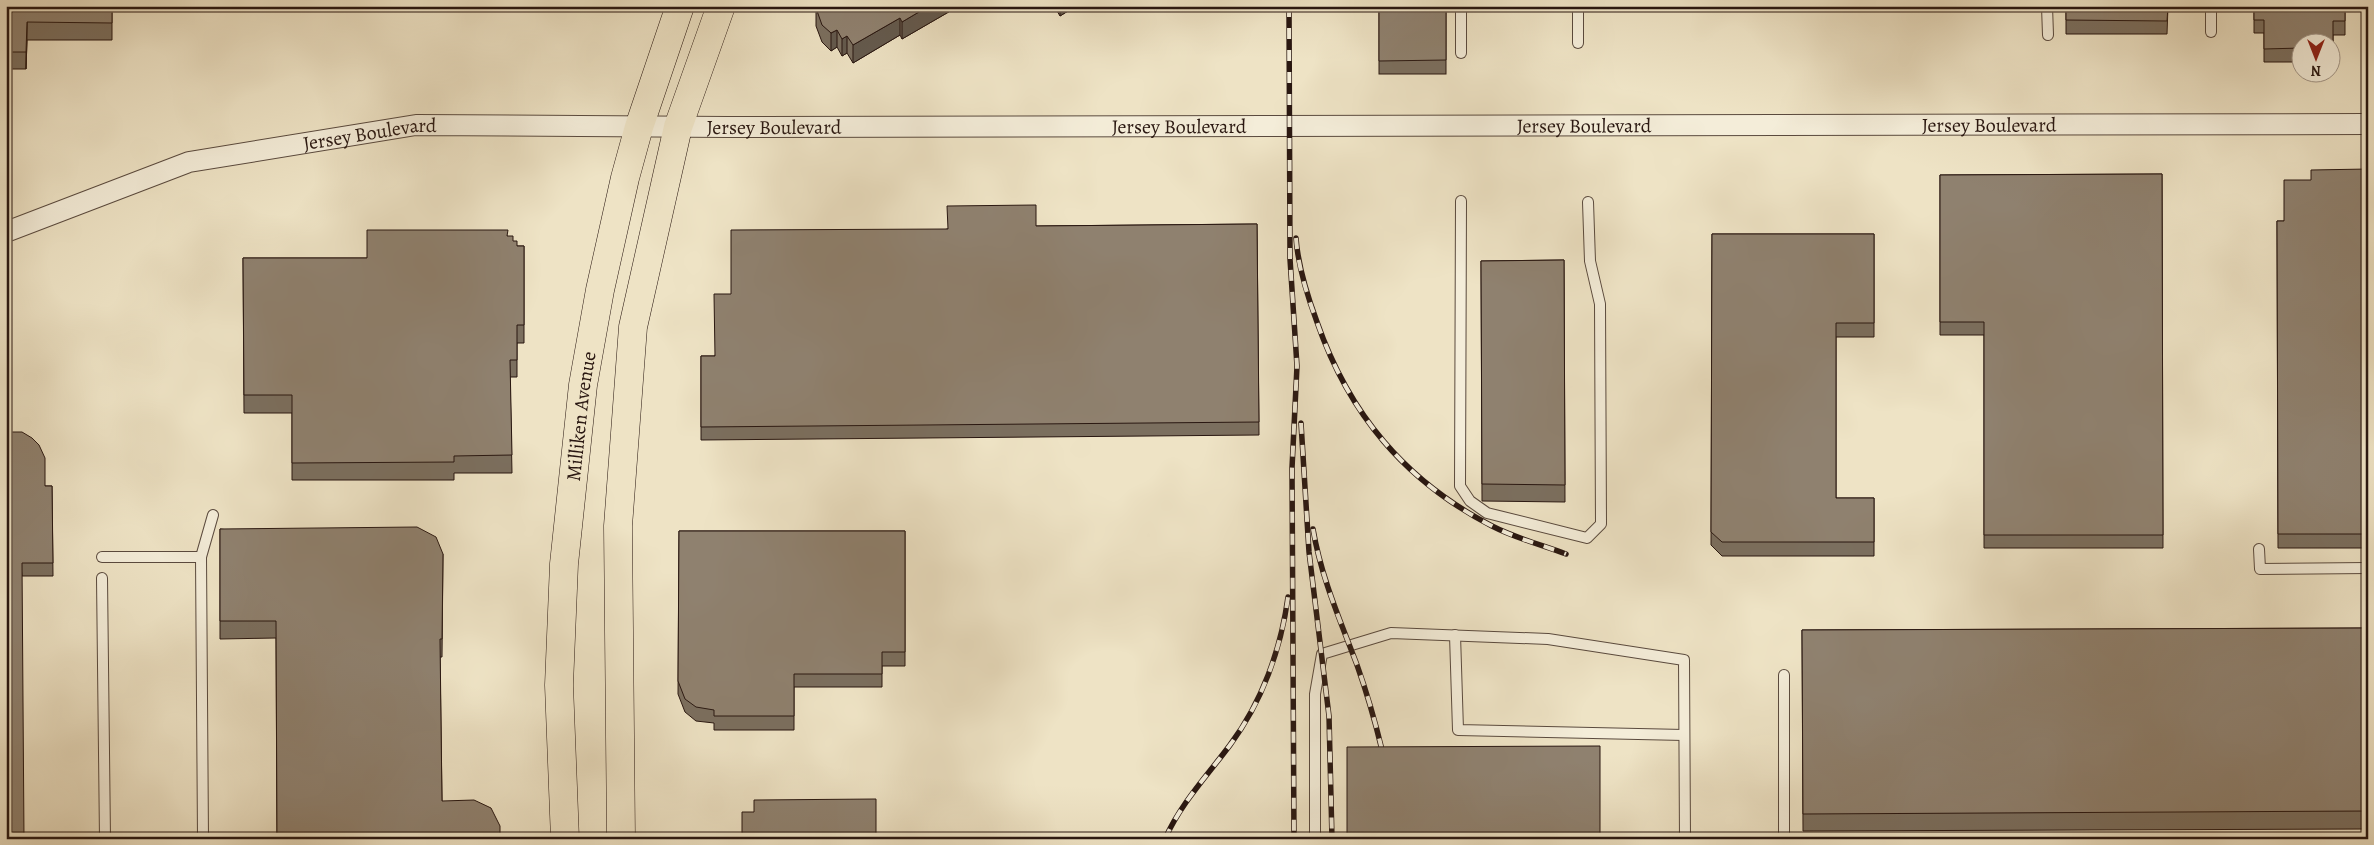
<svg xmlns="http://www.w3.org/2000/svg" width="2374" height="845" viewBox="0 0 2374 845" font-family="Alegreya,serif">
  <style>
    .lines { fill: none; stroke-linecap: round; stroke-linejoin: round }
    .service-casing { stroke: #5a4a3e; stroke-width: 12 }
    .minor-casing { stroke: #5a4a3e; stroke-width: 22 }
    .primary-casing { stroke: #291711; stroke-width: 29 }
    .service { stroke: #f4edd9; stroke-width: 10 }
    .minor { stroke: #f4edd9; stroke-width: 20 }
    .primary { stroke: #eee3c5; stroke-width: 28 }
    .rail-casing { stroke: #291711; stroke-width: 5.5 }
    .rail { stroke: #f4edd9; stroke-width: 4; stroke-dasharray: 11; stroke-linecap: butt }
    .wall { fill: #7b6f5f; stroke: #291711 }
    .shaded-wall { fill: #645a4e; stroke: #291711 }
    .building { fill: #8f816f; stroke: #291711 }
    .labels { text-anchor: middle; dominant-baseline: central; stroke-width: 4; stroke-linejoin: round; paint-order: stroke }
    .street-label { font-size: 20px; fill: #291711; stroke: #f4edd9 }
  </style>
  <rect width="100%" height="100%" fill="#eee3c5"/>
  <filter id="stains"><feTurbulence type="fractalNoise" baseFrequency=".004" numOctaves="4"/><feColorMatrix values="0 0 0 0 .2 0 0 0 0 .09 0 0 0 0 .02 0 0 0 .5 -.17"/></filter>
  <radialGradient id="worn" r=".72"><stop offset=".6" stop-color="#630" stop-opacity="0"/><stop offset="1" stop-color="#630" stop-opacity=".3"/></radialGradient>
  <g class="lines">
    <defs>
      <g id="service">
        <polyline points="1578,6 1578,43"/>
        <polyline points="2047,6 2048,35"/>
        <polyline points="2211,6 2211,32"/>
        <polyline points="1461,53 1461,6"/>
        <polyline points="1461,201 1460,486 1470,501 1487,513 1587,538 1601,524 1600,304 1590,261 1588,202"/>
        <polyline points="2259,549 2260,569 2368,568"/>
        <polyline points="102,557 201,557"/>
        <polyline points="102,578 105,839"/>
        <polyline points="1455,635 1458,730 1684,735"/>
        <polyline points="1784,675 1784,839"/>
        <polyline points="203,839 201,557 213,515"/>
        <polyline points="1315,839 1315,694 1322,654 1391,633 1548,639 1684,660 1685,839"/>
      </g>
      <g id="minor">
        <path id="s1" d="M6 232 189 162 416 125 727 127 2368 124"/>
      </g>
      <g id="primary">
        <path id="s2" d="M565 839 559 685 564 564 583 385 600 290 625 178 639 127 680 6"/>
        <polyline points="621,839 618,526 633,327 678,127 721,6"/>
      </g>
    </defs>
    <use href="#service" class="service-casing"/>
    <use href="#minor" class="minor-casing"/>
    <use href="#primary" class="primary-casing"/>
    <use href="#service" class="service"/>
    <use href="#minor" class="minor"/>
    <use href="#primary" class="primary"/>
    <defs>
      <g id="rail">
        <polyline points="1289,6 1290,259 1297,366 1292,468 1294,839"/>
        <path d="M1296 238C1298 267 1307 295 1317 322 1349 414 1405 481 1492 526 1515 538 1542 545 1566 554"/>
        <polyline points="1301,423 1309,552 1329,716 1332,839"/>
        <path d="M1313 529C1321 577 1340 620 1357 665 1367 693 1375 721 1382 750"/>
        <path d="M1165 839C1181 803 1207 776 1230 745 1262 702 1281 649 1288 597"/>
      </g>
    </defs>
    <use href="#rail" class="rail-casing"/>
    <use href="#rail" class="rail"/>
  </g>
  <g class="wall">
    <polygon points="6,6 112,6 112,40 27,40 26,69 6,69"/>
    <polygon points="816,6 959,6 902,39 900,35 853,63 847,53 842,56 837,47 831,51 822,42 816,26"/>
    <polygon points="1054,6 1076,6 1060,16"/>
    <polygon points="1600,6 1747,6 1600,7"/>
    <polygon points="2066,6 2168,6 2167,34 2066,34"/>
    <polygon points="2254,6 2345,6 2345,35 2333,35 2333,62 2332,62 2332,42 2302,42 2302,62 2264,62 2264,33 2254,33"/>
    <rect x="1379" y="11" width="67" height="63"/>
    <polygon points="2368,169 2368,548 2278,548 2277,221 2284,221 2311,180"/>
    <polygon points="2162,174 2163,548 1984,548 1984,335 1940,335 1940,175"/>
    <polygon points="1257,224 1259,435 701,440 701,356 715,356 731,294 947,229 1036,226"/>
    <polygon points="1712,234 1874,234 1874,337 1836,337 1836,498 1874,498 1874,556 1722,556 1711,545"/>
    <polygon points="508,236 517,246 524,246 524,343 517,343 517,377 510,377 512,473 454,473 454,480 292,480 292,413 244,413 243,258 367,258"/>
    <polygon points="1564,260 1565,502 1482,501 1481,261"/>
    <polygon points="6,432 45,486 52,486 53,576 22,576"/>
    <polygon points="220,529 443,554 442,657 440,657 442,801 277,839 276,638 220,639"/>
    <polygon points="679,531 905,531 905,666 882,666 882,687 794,687 794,730 714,730 714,723 696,721 685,712 678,694"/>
    <polygon points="2368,628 2368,829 1803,831 1802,630"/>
  </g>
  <g class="shaded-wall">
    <polygon points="929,6 959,6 902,39 902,22"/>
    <polygon points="1060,6 1076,6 1060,16"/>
    <polygon points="900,18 900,35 853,63 853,45"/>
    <polygon points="27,22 27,40 26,69 26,52"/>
    <polygon points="837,30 837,47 831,51 831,33"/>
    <polygon points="847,36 847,53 842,56 842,39"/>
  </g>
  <g class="building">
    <polygon points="6,6 112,6 112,23 27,22 26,52 6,52"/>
    <polygon points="819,6 929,6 902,22 900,18 853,45 847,36 842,39 837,30 831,33 822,25 816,8"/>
    <polygon points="2066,6 2168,6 2167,21 2066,20"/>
    <polygon points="2254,6 2345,6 2345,21 2333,21 2333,48 2332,48 2332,42 2302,42 2302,48 2264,49 2264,20 2254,20"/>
    <polygon points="1379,11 1446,11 1446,60 1379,61"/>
    <polygon points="2368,169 2368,534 2278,534 2277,221 2284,221 2284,180 2311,180 2311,170"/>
    <polygon points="2162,174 2163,535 1984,535 1984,322 1940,322 1940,175"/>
    <polygon points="1036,205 1036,226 1257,224 1259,422 701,427 701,356 715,356 714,294 731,294 731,230 948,229 947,206"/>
    <polygon points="367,230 508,230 507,236 513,236 513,241 517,241 517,246 524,246 524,325 517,325 517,360 510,360 512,455 454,456 454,462 292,463 292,395 244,395 243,258 367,258"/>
    <polygon points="1712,234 1874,234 1874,323 1836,323 1836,498 1874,498 1874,542 1722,542 1711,532"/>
    <polygon points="1564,260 1565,485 1482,484 1481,261"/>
    <polygon points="6,432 22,432 32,438 39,445 45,458 45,486 52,486 53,563 22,563 24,839 6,839"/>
    <polygon points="417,527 436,537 443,554 442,639 440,639 442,801 474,800 491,808 500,826 500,839 277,839 276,621 220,621 220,529"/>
    <polygon points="679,531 905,531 905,652 882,652 882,674 794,674 794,716 714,716 714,710 696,707 685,699 678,681"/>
    <polygon points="2368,628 2368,811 1803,814 1802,630"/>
    <polygon points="1600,746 1600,839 1347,839 1347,747"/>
    <polygon points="876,799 876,839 742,839 742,812 754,812 754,800"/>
  </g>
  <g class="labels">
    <g class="street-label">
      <text stroke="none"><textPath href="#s1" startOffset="1189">Jersey Boulevard</textPath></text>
      <text stroke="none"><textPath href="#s1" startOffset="1594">Jersey Boulevard</textPath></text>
      <text stroke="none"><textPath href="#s1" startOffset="1999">Jersey Boulevard</textPath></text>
      <text stroke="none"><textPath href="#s1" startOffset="784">Jersey Boulevard</textPath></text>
      <text stroke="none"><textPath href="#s1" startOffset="379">Jersey Boulevard</textPath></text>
      <text stroke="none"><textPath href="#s2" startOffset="424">Milliken Avenue</textPath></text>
    </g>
  </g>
  <rect width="2374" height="845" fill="none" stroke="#eee3c5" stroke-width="25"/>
  <rect x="8" y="8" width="2359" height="830" fill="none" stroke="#291711" stroke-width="2.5"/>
  <rect x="12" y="12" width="2349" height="820" fill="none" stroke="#291711"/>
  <g transform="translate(2316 58) rotate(180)"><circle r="24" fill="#f4edd9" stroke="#a39789"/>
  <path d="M0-4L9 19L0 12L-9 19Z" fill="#8f2418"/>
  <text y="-8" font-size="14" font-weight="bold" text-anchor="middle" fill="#291711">N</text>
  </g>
  <rect width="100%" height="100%" filter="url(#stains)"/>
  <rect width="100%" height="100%" fill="url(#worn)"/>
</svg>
